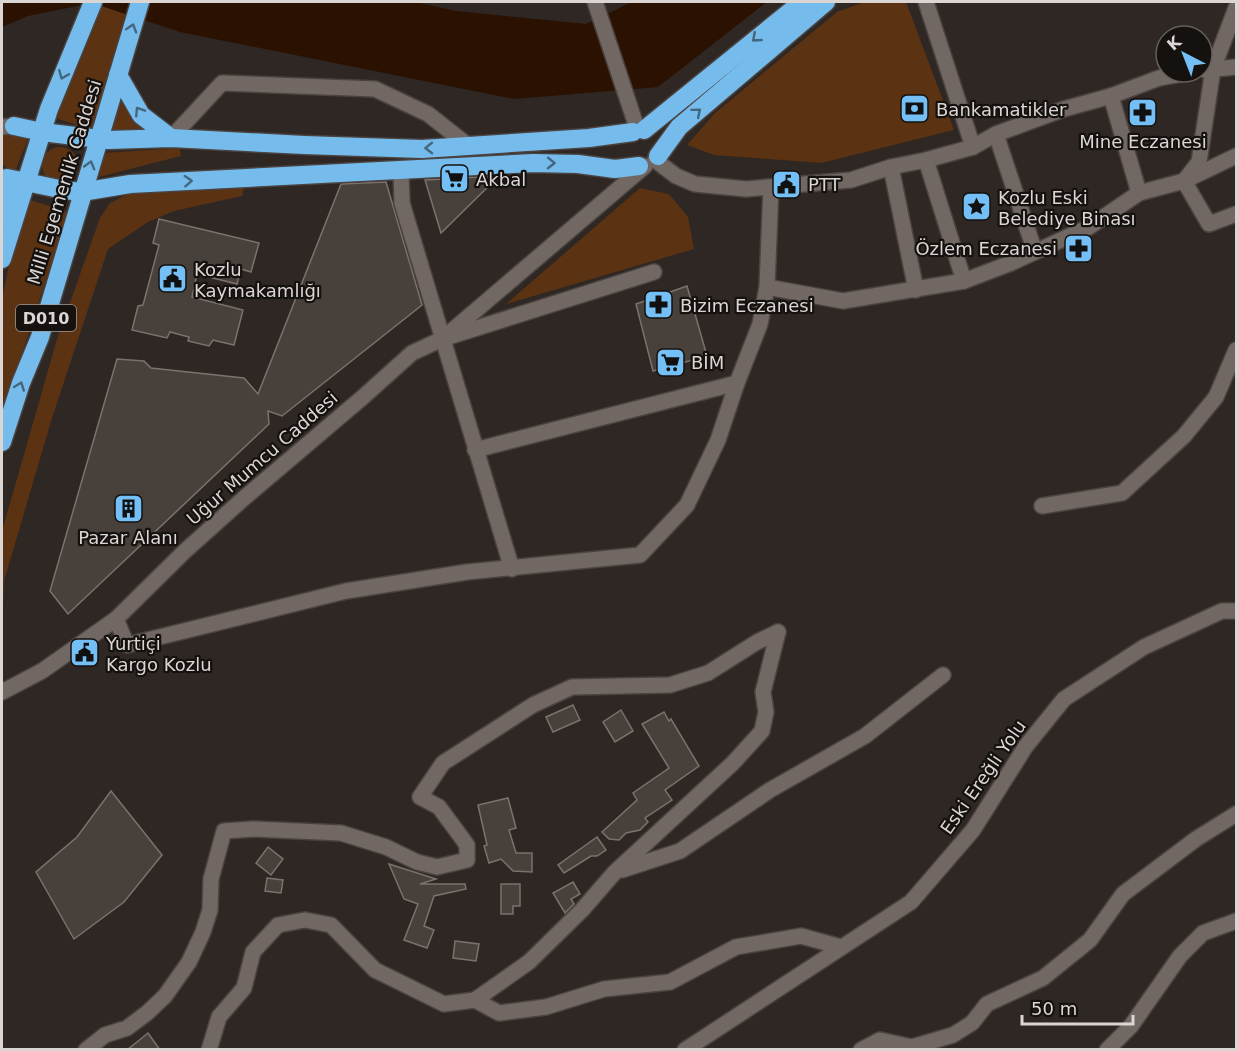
<svg xmlns="http://www.w3.org/2000/svg" width="1238" height="1051" viewBox="0 0 1238 1051" font-family="'DejaVu Sans',sans-serif">
  <style>
    .green { fill: #5b3212 }
    .water { fill: #2b1100 }
    .building { fill: #48403b; stroke: #7b726d; stroke-width: 1.5 }
    .lines { fill: none; stroke-linecap: round; stroke-linejoin: round }
    .minor-casing { stroke: #4a4340; stroke-width: 18 }
    .highway-casing { stroke: #4a4340; stroke-width: 21 }
    .minor { stroke: #716863; stroke-width: 15 }
    .highway { stroke: #75bced; stroke-width: 18 }
    .oneway { stroke: #44667e }
    .labels { text-anchor: middle; dominant-baseline: central; stroke-width: 4.5; stroke-linejoin: round; paint-order: stroke }
    .shield { fill: #14110f; stroke: #9f9b98; stroke-width: 1.5 }
    .shield-label { font-size: 16px; font-weight: bold; fill: #dbd6d3 }
    .poi-label { font-size: 18px; fill: #dbd6d3; stroke: #14110f; text-anchor: start }
    .street-label { font-size: 18px; fill: #dbd6d3; stroke: #14110f }
  </style>
  <rect width="100%" height="100%" fill="#2f2723"/>
  <g class="green">
    <polygon points="104,2 129,2 96,131 52,117"/>
    <polygon points="864,2 906,2 954,130 821,163 714,155 687,145 715,113 837,12"/>
    <polygon points="125,94 130,110 147,133 108,130"/>
    <polygon points="2,134 29,137 15,171 2,165"/>
    <circle cx="60" cy="165" r="18"/>
    <polygon points="180,148 181,156 99,177 104,153"/>
    <polygon points="244,187 242,196 174,211 148,222 108,249 52,418 4,581 3,608 2,609 2,531 57,339 100,218 110,203 138,189"/>
    <polygon points="640,188 669,194 688,217 694,249 506,304"/>
    <polygon points="24,198 68,212 2,415 2,298"/>
  </g>
  <polygon class="water" points="2,2 416,2 456,11 586,24 632,2 767,2 658,87 514,99 180,32 92,3 28,16 2,27"/>
  <g class="building">
    <polygon points="499,176 441,233 425,180"/>
    <polygon points="386,182 422,305 282,416 268,411 269,424 68,614 50,591 117,359 144,361 151,368 244,378 258,394 341,184"/>
    <polygon points="159,219 259,243 251,272 241,269 237,284 197,274 192,297 243,310 234,345 213,340 209,346 188,341 189,337 170,332 167,338 132,330 138,306 143,305 159,245 153,243"/>
    <polygon points="687,286 707,356 653,371 636,304"/>
    <polygon points="573,705 580,720 553,732 546,717"/>
    <polygon points="621,710 633,731 615,742 603,722"/>
    <polygon points="664,712 669,721 671,719 699,766 665,790 672,800 645,818 648,822 640,830 626,833 619,840 609,839 602,832 637,800 633,793 669,768 642,724"/>
    <polygon points="111,791 162,855 124,902 74,939 36,872 77,837"/>
    <polygon points="508,798 516,828 509,830 516,853 532,853 532,872 513,871 501,859 489,863 484,846 487,845 478,805"/>
    <polygon points="597,837 606,850 597,856 591,856 564,873 558,865"/>
    <polygon points="268,847 283,859 271,875 256,863"/>
    <polygon points="389,864 436,879 420,884 465,884 466,889 434,896 424,926 434,930 427,948 404,940 418,904 404,899"/>
    <polygon points="267,878 283,880 281,893 265,891"/>
    <polygon points="573,882 580,894 571,899 574,904 565,913 553,893"/>
    <polygon points="501,884 520,884 520,906 513,906 513,914 501,914"/>
    <polygon points="455,941 479,944 476,961 453,958"/>
    <polygon points="148,1033 160,1050 127,1050"/>
  </g>
  <g class="lines">
    <defs>
      <g id="minor">
        <polyline points="595,2 638,131"/>
        <polyline points="926,2 973,147"/>
        <polyline points="1236,8 1213,69 1199,162 1184,181 1209,224 1236,214"/>
        <polyline points="1205,70 1236,67"/>
        <polyline points="1111,96 1139,193"/>
        <polyline points="2,127 14,126"/>
        <polyline points="996,134 1035,252"/>
        <polyline points="171,138 222,83 375,89 428,114 470,147"/>
        <polyline points="655,160 676,176 695,184 746,189 851,180 891,167 926,160 973,147 996,134 1064,109 1111,96 1159,78 1193,72"/>
        <polyline points="926,160 964,281"/>
        <polyline points="891,167 916,290"/>
        <polyline points="401,171 402,203 512,569"/>
        <polyline points="767,287 843,301 964,281 1011,263 1089,227 1139,193 1184,181 1236,156"/>
        <polyline points="447,335 645,166"/>
        <polyline points="475,450 737,383"/>
        <polyline points="1042,506 1122,493 1184,436 1216,397 1236,350"/>
        <polyline points="116,619 185,551 243,499 363,397 412,353 442,339 654,272"/>
        <polyline points="2,692 42,671 116,619 127,645 346,591 467,572 640,555 687,505 718,440 737,383 760,324 767,287 771,187"/>
        <polyline points="622,870 680,851 770,790 865,736 943,675"/>
        <polyline points="475,1000 529,962 582,910 615,872 733,763 762,731 766,712 763,692 778,632"/>
        <polyline points="912,1047 953,1035 972,1023 987,1004 1043,978 1090,940 1123,894 1196,839 1236,814"/>
        <polyline points="86,1050 105,1035 127,1028 147,1013 165,996 189,962 203,932 210,910 211,879 224,831 253,829 341,833 386,847 417,862 437,867 467,860 467,845 439,807 420,797 443,763 533,705 572,687 670,685 708,673 757,642 778,632"/>
        <polyline points="209,1050 219,1017 244,988 253,952 278,925 305,920 331,925 375,970 444,1004 475,1000 499,1013 546,1007 604,989 670,982 736,947 801,936 841,947"/>
        <polyline points="685,1050 911,902 973,830 1026,746 1064,699 1144,647 1222,611 1236,611"/>
        <polyline points="861,1050 880,1040 912,1047 914,1050"/>
        <polyline points="1107,1050 1131,1026 1180,956 1203,933 1236,921"/>
      </g>
      <g id="highway">
        <polyline points="118,75 141,115 171,138"/>
        <polyline points="14,126 42,132 108,140 171,138 304,145 422,149 589,138 633,132"/>
        <polyline points="644,130 802,2"/>
        <polyline points="658,156 679,127 826,2"/>
        <polyline points="12,223 7,178 64,190 82,192 130,184 533,163 578,164 615,169 639,166"/>
        <polyline points="2,259 49,109 93,2"/>
        <polyline points="2,442 21,383 40,337 140,2"/>
      </g>
    </defs>
    <use href="#minor" class="minor-casing"/>
    <use href="#highway" class="highway-casing"/>
    <use href="#minor" class="minor"/>
    <use href="#highway" class="highway"/>
  </g>
  <defs><path id="oneway-chevron" d="M-2-3.5L2.5 0L-2 3.5" fill="none" stroke-width="1.6" stroke-linecap="round" stroke-linejoin="round" transform="scale(1.5)"/></defs>
  <g class="oneway">
    <use href="#oneway-chevron" transform="translate(132 28) rotate(-73)"/>
    <use href="#oneway-chevron" transform="translate(756 38) rotate(139)"/>
    <use href="#oneway-chevron" transform="translate(63 75) rotate(112)"/>
    <use href="#oneway-chevron" transform="translate(139 111) rotate(-123)"/>
    <use href="#oneway-chevron" transform="translate(697 112) rotate(-40)"/>
    <use href="#oneway-chevron" transform="translate(429 148) rotate(179)"/>
    <use href="#oneway-chevron" transform="translate(551 163) rotate(1)"/>
    <use href="#oneway-chevron" transform="translate(90 165) rotate(-74)"/>
    <use href="#oneway-chevron" transform="translate(188 181) rotate(-3)"/>
    <use href="#oneway-chevron" transform="translate(20 386) rotate(-69)"/>
  </g>
  <defs>
    <symbol id="bank-square" viewBox="-11 -11 22 22"><rect x="-9" y="-9" width="18" height="18" rx="4" fill="#74c0f6" stroke="#14110f"/><path d="M-6-4H6V4H-6ZM0-2.3a2.3 2.3 0 1 0 0 4.6a2.3 2.3 0 1 0 0-4.6Z" fill="#111"/></symbol>
    <symbol id="pharmacy-square" viewBox="-11 -11 22 22"><rect x="-9" y="-9" width="18" height="18" rx="4" fill="#74c0f6" stroke="#14110f"/><path d="M-2-6h4v4h4v4h-4v4h-4v-4h-4v-4h4Z" fill="#111"/></symbol>
    <symbol id="supermarket-square" viewBox="-11 -11 22 22"><rect x="-9" y="-9" width="18" height="18" rx="4" fill="#74c0f6" stroke="#14110f"/><path d="M-6-5.5h2.5l.6 2H6L4.5 2H-2.5L-4.4-4H-6ZM-1.5 3.2a1.3 1.3 0 1 0 .1 0ZM3 3.2a1.3 1.3 0 1 0 .1 0Z" fill="#111"/></symbol>
    <symbol id="civic-square" viewBox="-11 -11 22 22"><rect x="-9" y="-9" width="18" height="18" rx="4" fill="#74c0f6" stroke="#14110f"/><path d="M-.6-6.5H3V-4.5H.6V-3L4-1V1h2V6H-6V1h2V-1L-.6-3ZM-1.2 2.5V6h2.4V2.5Z" fill="#111"/></symbol>
    <symbol id="sight-square" viewBox="-11 -11 22 22"><rect x="-9" y="-9" width="18" height="18" rx="4" fill="#74c0f6" stroke="#14110f"/><path d="M0-6L1.8-2.2L6-1.7L2.9 1.2L3.7 5.4L0 3.3L-3.7 5.4L-2.9 1.2L-6-1.7L-1.8-2.2Z" fill="#111"/></symbol>
    <symbol id="building-square" viewBox="-11 -11 22 22"><rect x="-9" y="-9" width="18" height="18" rx="4" fill="#74c0f6" stroke="#14110f"/><path d="M-4-6H4V6H1V3H-1V6H-4ZM-2.5-4.3h1.7v1.8h-1.7ZM.8-4.3h1.7v1.8H.8ZM-2.5-1h1.7V.8h-1.7ZM.8-1h1.7V.8H.8Z" fill="#111"/></symbol>
  </defs>
  <g fill-rule="evenodd">
    <use href="#bank-square" x="898" y="92" width="33" height="33"/>
    <use href="#pharmacy-square" x="1126" y="96" width="33" height="33"/>
    <use href="#supermarket-square" x="438" y="162" width="33" height="33"/>
    <use href="#civic-square" x="770" y="168" width="33" height="33"/>
    <use href="#sight-square" x="960" y="190" width="33" height="33"/>
    <use href="#pharmacy-square" x="1062" y="232" width="33" height="33"/>
    <use href="#civic-square" x="156" y="262" width="33" height="33"/>
    <use href="#pharmacy-square" x="642" y="288" width="33" height="33"/>
    <use href="#supermarket-square" x="654" y="346" width="33" height="33"/>
    <use href="#building-square" x="112" y="492" width="33" height="33"/>
    <use href="#civic-square" x="68" y="636" width="33" height="33"/>
  </g>
  <g class="labels">
    <rect class="shield" x="16" y="305" width="60" height="26" rx="4.5"/>
    <g class="shield-label">
      <text x="46" y="318">D010</text>
    </g>
    <g class="poi-label">
      <text x="936" y="109">Bankamatikler</text>
      <text x="1143" y="141" text-anchor="middle">Mine Eczanesi</text>
      <text x="476" y="179">Akbal</text>
      <text x="808" y="184">PTT</text>
      <text x="998" y="197">Kozlu Eski<tspan x="998" dy="21">Belediye Binası</tspan></text>
      <text x="1057" y="248" text-anchor="end">Özlem Eczanesi</text>
      <text x="194" y="269">Kozlu<tspan x="194" dy="21">Kaymakamlığı</tspan></text>
      <text x="680" y="305">Bizim Eczanesi</text>
      <text x="691" y="362">BİM</text>
      <text x="128" y="537" text-anchor="middle">Pazar Alanı</text>
      <text x="106" y="643">Yurtiçi<tspan x="106" dy="21">Kargo Kozlu</tspan></text>
    </g>
    <g class="street-label">
      <text transform="translate(64 182) rotate(-73)">Milli Egemenlik Caddesi</text>
      <text transform="translate(262 458) rotate(-41)">Uğur Mumcu Caddesi</text>
      <text transform="translate(983 777) rotate(-55)">Eski Ereğli Yolu</text>
    </g>
  </g>
  <rect width="1238" height="1051" fill="none" stroke="#dbd6d3" stroke-width="6"/>
  <g transform="translate(1184 54) rotate(318)"><circle r="28" fill="#14110f" stroke="#64605d" stroke-width="1.5"/>
  <path d="M0-4.5L10 22L0 15L-10 22Z" fill="#74c0f6"/>
  <text y="-9" font-size="16" font-weight="bold" text-anchor="middle" fill="#dbd6d3">K</text>
  </g>
  <path d="M1022 1015v9h111v-9" fill="none" stroke="#dbd6d3" stroke-width="3"/>
  <text x="1031" y="1015" font-size="18" fill="#dbd6d3" stroke="#14110f" stroke-width="4.5" paint-order="stroke">50 m</text>
</svg>
